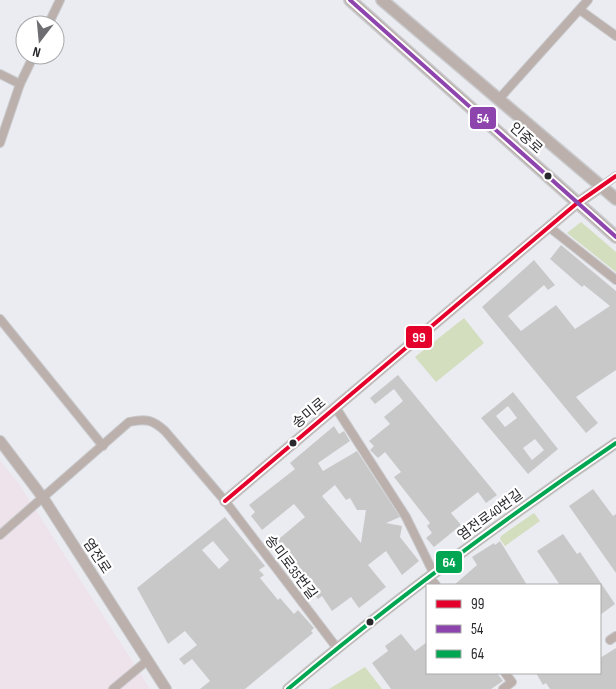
<svg xmlns="http://www.w3.org/2000/svg" width="616" height="689" viewBox="0 0 616 689" font-family="'Sofia Sans Condensed','Noto Sans KR',sans-serif">
  <style>
    .industrial { fill: #eee2eb }
    .green { fill: #d3debe }
    .building { fill: #c9c8c9; fill-rule: evenodd }
    .lines { fill: none; stroke-linecap: round; stroke-linejoin: round }
    .minor-casing { stroke: #c9cacd; stroke-width: 10 }
    .tertiary-casing { stroke: #c9cacd; stroke-width: 12 }
    .secondary-casing { stroke: #c9cacd; stroke-width: 14 }
    .minor { stroke: #bbb0ac; stroke-width: 8 }
    .tertiary { stroke: #bbb0ac; stroke-width: 10 }
    .secondary { stroke: #bbb0ab; stroke-width: 11 }
    .bus-1-casing { stroke: #fff; stroke-width: 8 }
    .bus-2-casing { stroke: #fff; stroke-width: 8 }
    .bus-3-casing { stroke: #fff; stroke-width: 8 }
    .bus-1 { stroke: #e4002b; stroke-width: 4 }
    .bus-2 { stroke: #8e44ad; stroke-width: 4 }
    .bus-3 { stroke: #00a651; stroke-width: 4 }
    .bus-dot { fill: #29292d; stroke: #fff; stroke-width: 2 }
    .labels { text-anchor: middle; dominant-baseline: central; stroke-width: 4.5; stroke-linejoin: round; paint-order: stroke }
    .street-label { font-size: 14px; fill: #29292d; stroke: #fff }
    .line-badge { stroke: #fff; stroke-width: 2 }
    .badge-label { font-size: 14px; text-anchor: middle; font-weight: bold; fill: #fff }
  </style>
  <rect width="100%" height="100%" fill="#ebecf1"/>
  <polygon class="industrial" points="0,461 19,484 150,689 0,689"/>
  <g class="green">
    <polygon points="581,222 616,252 616,272 567,233"/>
    <polygon points="464,318 484,343 436,382 415,357"/>
    <polygon points="534,513 540,521 505,546 500,539 501,536"/>
    <polygon points="365,667 382,689 329,689"/>
  </g>
  <g class="building">
    <polygon points="561,245 616,291 616,370 576,397 598,423 586,433 482,307 534,260 555,285 548,290 544,285 508,316 521,331 556,305 575,329 610,306 584,285 582,287 550,259"/>
    <polygon points="398,375 497,495 486,503 478,492 451,513 461,525 434,547 426,538 432,533 427,526 430,523 394,477 401,472 385,452 378,458 370,450 374,446 369,441 390,424 384,417 403,401 394,389 375,404 370,398"/>
    <path d="M513 392 558 449 528 474 481 418ZM508 406 517 418 505 427 496 416ZM535 439 544 450 532 460 523 448Z"/>
    <path d="M334 426 339 434 344 431 350 441 318 463 323 471 357 451 400 517 386 523 402 526 400 537 419 561 402 575 386 551 368 565 386 587 359 608 351 597 332 611 322 596 318 599 274 543 305 517 294 504 262 530 251 516 255 512 249 505 295 469 290 463ZM335 485 346 500 350 498 357 510H366L361 543 322 496Z"/>
    <polygon points="593,489 613,516 616,514 616,573 569,506"/>
    <path d="M225 517 265 566 259 570 264 575 260 578 278 600 280 598 294 614 298 610 314 628 311 631 313 633 245 689H200L210 681 192 659 184 665 179 659 197 645 185 631 168 644 137 588ZM213 541 229 560 219 569 202 550Z"/>
    <polygon points="563,534 577,554 580,552 615,604 600,615 600,585 560,585 537,551"/>
    <polygon points="500,541 527,585 454,585 477,565 472,557 494,543 495,545"/>
    <polygon points="401,634 415,651 427,642 427,673 497,673 503,681 491,689 391,689 372,663 388,651 385,646"/>
    <polygon points="616,648 616,689 550,689 546,683 543,685 536,673 600,673 600,658"/>
  </g>
  <g class="lines">
    <defs>
      <g id="minor">
        <polyline points="580,10 616,36"/>
        <polyline points="48,25 60,0"/>
        <polyline points="0,74 20,84"/>
        <polyline points="498,100 588,0"/>
        <polyline points="0,143 20,84 34,55"/>
        <polyline points="602,186 616,176"/>
        <polyline points="549,227 616,280"/>
        <polyline points="0,319 103,446"/>
        <polyline points="336,408 406,517 434,574"/>
        <path d="M0 535 129 422C146 418 153 420 165 431L225 501 337 648"/>
        <polyline points="429,577 436,585"/>
        <polyline points="610,640 616,636"/>
        <polyline points="113,689 148,660"/>
        <polyline points="503,689 512,682 505,673"/>
      </g>
      <g id="tertiary">
        <polyline points="0,441 44,499 166,689"/>
        <polyline points="225,501 576,204 602,186"/>
        <path d="M288 689C393 601 503 520 616 443"/>
      </g>
      <g id="secondary">
        <polyline points="350,0 616,237"/>
        <polyline points="382,0 616,199"/>
      </g>
    </defs>
    <use href="#minor" class="minor-casing"/>
    <use href="#tertiary" class="tertiary-casing"/>
    <use href="#secondary" class="secondary-casing"/>
    <use href="#minor" class="minor"/>
    <use href="#tertiary" class="tertiary"/>
    <use href="#secondary" class="secondary"/>
    <defs>
      <polyline id="bus-1" points="225,501 576,204 616,176"/>
      <polyline id="bus-2" points="350,0 616,237"/>
      <path id="bus-3" d="M288 689C393 601 503 520 616 443"/>
    </defs>
    <use href="#bus-1" class="bus-1-casing"/>
    <use href="#bus-2" class="bus-2-casing"/>
    <use href="#bus-3" class="bus-3-casing"/>
    <use href="#bus-1" class="bus-1"/>
    <use href="#bus-2" class="bus-2"/>
    <use href="#bus-3" class="bus-3"/>
  </g>
  <g class="bus-dot">
    <circle cx="548" cy="176" r="4.5"/>
    <circle cx="293" cy="443" r="4.5"/>
    <circle cx="370" cy="622" r="4.5"/>
  </g>
  <g class="labels">
    <g class="street-label">
      <text transform="translate(526 138) rotate(42)">인중로</text>
      <text transform="translate(309 413) rotate(-40)">송미로</text>
      <text transform="translate(490 515) rotate(-36)">염전로40번길</text>
      <text transform="translate(97 556) rotate(57)">염전로</text>
      <text transform="translate(291 567) rotate(53)">송미로35번길</text>
    </g>
  </g>
  <g class="line-badge">
    <rect x="469" y="106" width="28" height="24" rx="5" fill="#8e44ad"/>
    <rect x="405" y="325" width="28" height="24" rx="5" fill="#e4002b"/>
    <rect x="435" y="550" width="28" height="24" rx="5" fill="#00a651"/>
  </g>
  <g class="badge-label">
    <text x="483" y="123">54</text>
    <text x="419" y="342">99</text>
    <text x="449" y="567">64</text>
  </g>
  <rect x="426" y="584" width="175" height="90" fill="#ffffff" stroke="#a9a9ab"/>
  <rect x="436" y="600" width="25" height="8" fill="#e4002b" stroke="#a9a9ab"/>
  <text x="471" y="609" font-size="15" fill="#29292d">99</text>
  <rect x="436" y="625" width="25" height="8" fill="#8e44ad" stroke="#a9a9ab"/>
  <text x="471" y="634" font-size="15" fill="#29292d">54</text>
  <rect x="436" y="650" width="25" height="8" fill="#00a651" stroke="#a9a9ab"/>
  <text x="471" y="659" font-size="15" fill="#29292d">64</text>
  <g transform="translate(40 40) rotate(196)"><circle r="24" fill="#ffffff" stroke="#a9a9ab"/>
  <path d="M0-4L9 19L0 12L-9 19Z" fill="#6d6d72"/>
  <text y="-8" font-size="14" font-weight="bold" text-anchor="middle" fill="#29292d">N</text>
  </g>
</svg>
